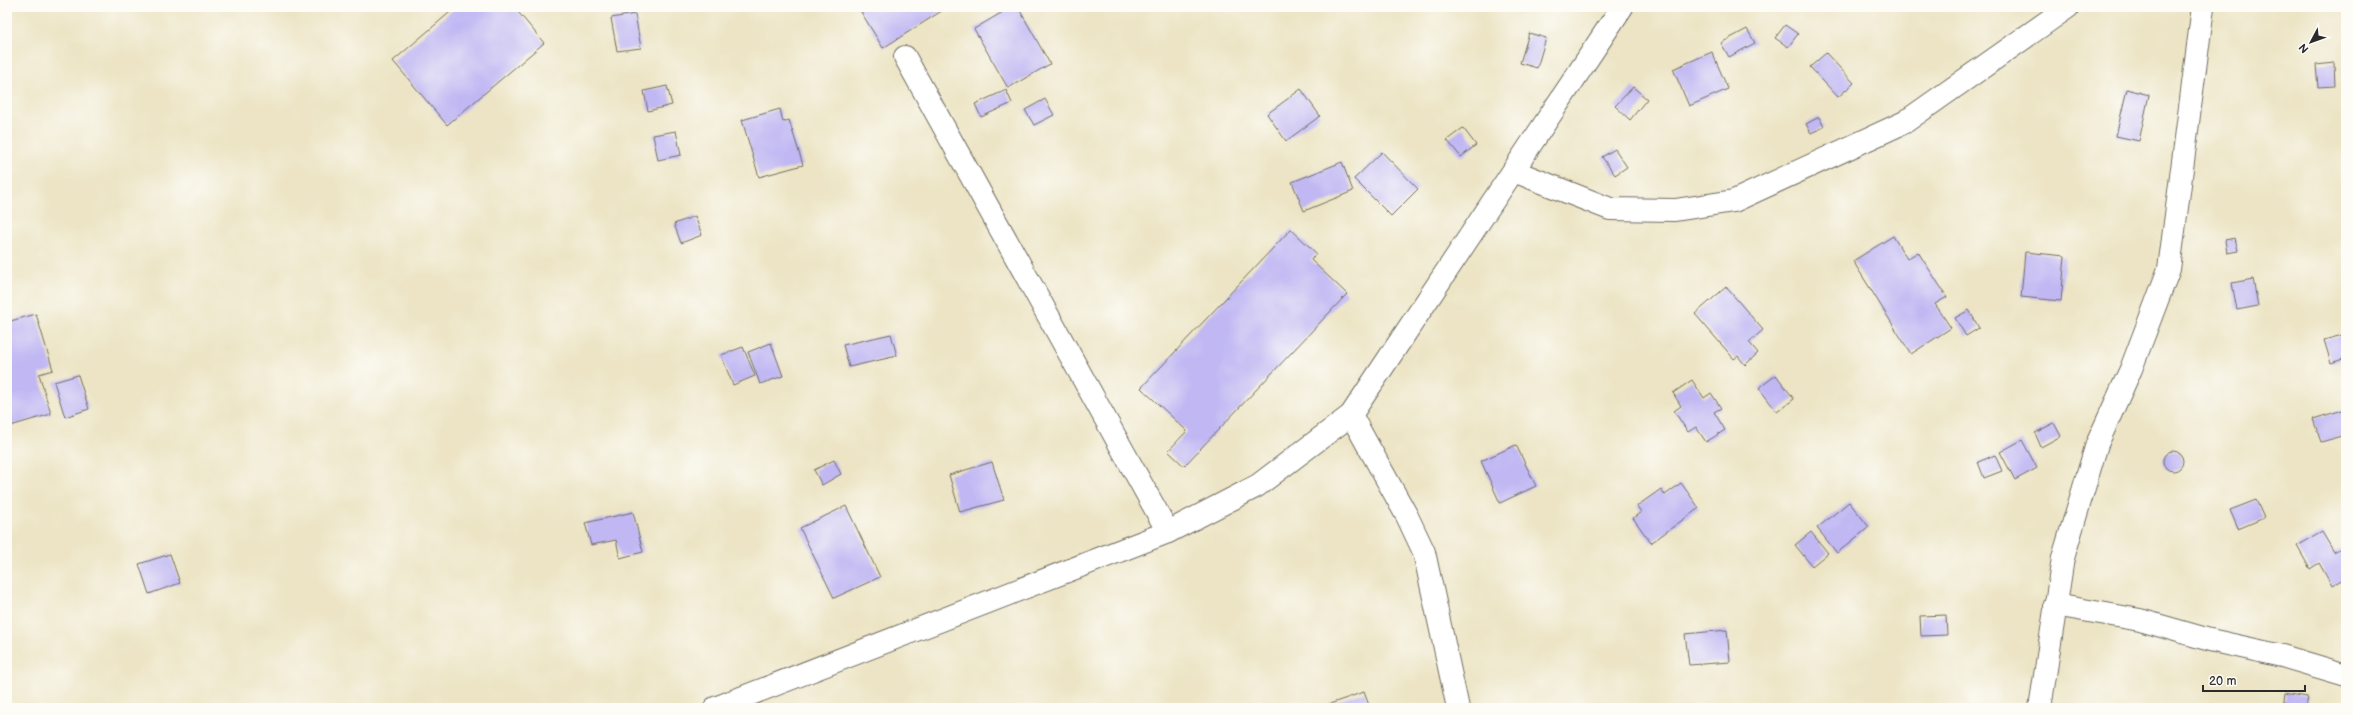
<svg xmlns="http://www.w3.org/2000/svg" width="2353" height="715" viewBox="0 0 2353 715" font-family="'Balsamiq Sans',sans-serif">
  <style>
    .building { fill: #c0b7f3 }
    .lines { fill: none; stroke-linecap: round; stroke-linejoin: round }
    .minor-casing { stroke: #6f6c61; stroke-width: 24 }
    .minor { stroke: #fff; stroke-width: 22 }
  </style>
  <rect width="100%" height="100%" fill="#fdfcf7"/>
  <filter id="ink" filterUnits="userSpaceOnUse"><feTurbulence type="fractalNoise" baseFrequency=".025" numOctaves="2"/><feDisplacementMap in="SourceGraphic" scale="8" xChannelSelector="R" yChannelSelector="G"/><feConvolveMatrix kernelMatrix="1 2 1 2 8 2 1 2 1" color-interpolation-filters="sRGB"/></filter>
  <filter id="wash" filterUnits="userSpaceOnUse"><feTurbulence type="fractalNoise" baseFrequency=".012" numOctaves="4" result="noise"/><feDisplacementMap in="SourceGraphic" scale="16" xChannelSelector="R" yChannelSelector="G"/><feGaussianBlur stdDeviation="0.9" result="paint"/><feColorMatrix in="noise" values="0 0 0 0 0 0 0 0 0 0 0 0 0 0 0 0 0 1.4 0 .05"/><feComposite in="paint" operator="in"/></filter>
  <g filter="url(#wash)">
    <rect width="100%" height="100%" fill="#ece4c4"/>
    <g id="blocks">
      <g class="building">
        <polygon points="456,7 514,7 544,43 447,125 393,61"/>
        <polygon points="858,7 948,7 883,48"/>
        <polygon points="1011,7 1018,7 1050,64 1008,88 974,29"/>
        <polygon points="635,14 641,48 617,51 611,18"/>
        <polygon points="1785,25 1798,34 1788,47 1775,38"/>
        <polygon points="1747,29 1755,43 1729,57 1721,43"/>
        <polygon points="1529,33 1546,38 1537,68 1520,63"/>
        <polygon points="1712,52 1728,89 1689,106 1673,69"/>
        <polygon points="1826,53 1854,83 1838,97 1810,67"/>
        <polygon points="2334,63 2335,86 2318,87 2316,65"/>
        <polygon points="667,86 672,105 648,111 644,91"/>
        <polygon points="1633,87 1647,99 1630,120 1615,106"/>
        <polygon points="1301,89 1320,116 1286,141 1267,114"/>
        <polygon points="2127,89 2149,95 2139,141 2116,136"/>
        <polygon points="1006,90 1012,103 981,117 975,104"/>
        <polygon points="1045,99 1054,115 1034,125 1025,110"/>
        <polygon points="780,109 783,122 789,120 803,165 759,177 742,120"/>
        <polygon points="1819,117 1824,127 1811,133 1806,124"/>
        <polygon points="1463,128 1476,145 1461,157 1447,140"/>
        <polygon points="676,131 681,155 658,160 653,135"/>
        <polygon points="1615,149 1627,167 1615,175 1602,157"/>
        <polygon points="1382,152 1418,189 1391,216 1354,179"/>
        <polygon points="1342,162 1353,191 1304,211 1292,182"/>
        <polygon points="695,216 702,235 681,243 674,224"/>
        <polygon points="1291,229 1316,253 1311,260 1347,294 1184,466 1168,451 1187,431 1141,388"/>
        <polygon points="1893,236 1907,259 1918,252 1947,297 1935,304 1951,328 1911,354 1853,261"/>
        <polygon points="2235,238 2238,251 2227,253 2225,240"/>
        <polygon points="2025,252 2065,256 2061,301 2021,297"/>
        <polygon points="2253,279 2258,306 2237,310 2232,283"/>
        <polygon points="1726,287 1763,330 1749,342 1758,353 1745,365 1738,356 1734,359 1695,314"/>
        <polygon points="1969,310 1979,328 1966,336 1955,318"/>
        <polygon points="36,314 53,370 39,374 51,414 7,427 7,322"/>
        <polygon points="891,334 897,356 849,367 843,345"/>
        <polygon points="2346,334 2346,358 2331,363 2324,340"/>
        <polygon points="771,343 783,376 760,384 748,352"/>
        <polygon points="743,347 755,376 733,385 721,355"/>
        <polygon points="78,375 89,409 65,417 54,382"/>
        <polygon points="1776,375 1794,399 1777,412 1759,388"/>
        <polygon points="1692,380 1704,398 1711,393 1721,408 1714,412 1725,430 1706,442 1696,427 1688,432 1674,411 1681,406 1673,393"/>
        <polygon points="2346,409 2346,435 2321,442 2313,419"/>
        <polygon points="2054,423 2061,436 2041,447 2035,433"/>
        <polygon points="2022,440 2037,468 2015,480 2000,452"/>
        <polygon points="1516,445 1536,486 1500,503 1481,461"/>
        <circle cx="2173" cy="461" r="10"/>
        <polygon points="1995,455 2002,471 1984,478 1978,462"/>
        <polygon points="834,460 841,474 822,485 814,470"/>
        <polygon points="992,462 1004,500 960,512 949,475"/>
        <polygon points="1681,483 1699,508 1651,543 1633,518 1641,512 1637,506 1661,489 1665,495"/>
        <polygon points="2256,500 2264,518 2238,529 2230,510"/>
        <polygon points="1849,502 1869,527 1837,553 1817,528"/>
        <polygon points="846,506 880,577 834,598 800,528"/>
        <polygon points="633,512 643,552 620,558 616,540 591,545 585,523"/>
        <polygon points="1811,532 1828,553 1812,566 1795,545"/>
        <polygon points="2322,532 2334,552 2341,548 2346,557 2346,578 2332,586 2319,563 2310,569 2297,546"/>
        <polygon points="170,554 180,583 149,594 139,564"/>
        <polygon points="1946,615 1947,635 1921,636 1920,616"/>
        <polygon points="1727,630 1730,662 1689,665 1685,634"/>
        <polygon points="1364,692 1370,708 1321,707"/>
        <polygon points="2285,693 2307,697 2305,708 2283,708"/>
      </g>
    </g>
  </g>
  <g filter="url(#ink)">
    <use href="#blocks" fill-opacity="0" stroke="#6f6c61" stroke-width="1"/>
    <g class="lines">
      <defs>
        <g id="minor">
          <polyline points="905,57 1168,532"/>
          <polyline points="1514,171 1610,209 1675,210 1734,201 1905,122 2068,7"/>
          <polyline points="1351,415 1407,516 1424,552 1458,708"/>
          <polyline points="2055,605 2140,620 2210,640 2282,656 2346,675"/>
          <polyline points="715,708 1168,532 1257,486 1351,415 1622,7"/>
          <polyline points="2040,708 2063,558 2097,444 2131,369 2169,269 2203,7"/>
        </g>
      </defs>
      <use href="#minor" class="minor-casing"/>
      <use href="#minor" class="minor"/>
    </g>
  </g>
  <rect width="2353" height="715" fill="none" stroke="#fdfcf7" stroke-width="24"/>
  <g transform="translate(2311 42) rotate(229)" stroke="#fdfcf7" stroke-width="3" paint-order="stroke">
  <path d="M0-3L7 15L0 10L-7 15Z" fill="#2b2b2b"/>
  <text y="-6" font-size="11" font-weight="bold" text-anchor="middle" fill="#2b2b2b">N</text>
  </g>
  <path d="M2203 685v6h102v-6" fill="none" stroke="#2b2b2b" stroke-width="2"/>
  <text x="2209" y="685" font-size="12" fill="#2b2b2b" stroke="#fdfcf7" stroke-width="3" paint-order="stroke">20 m</text>
</svg>
